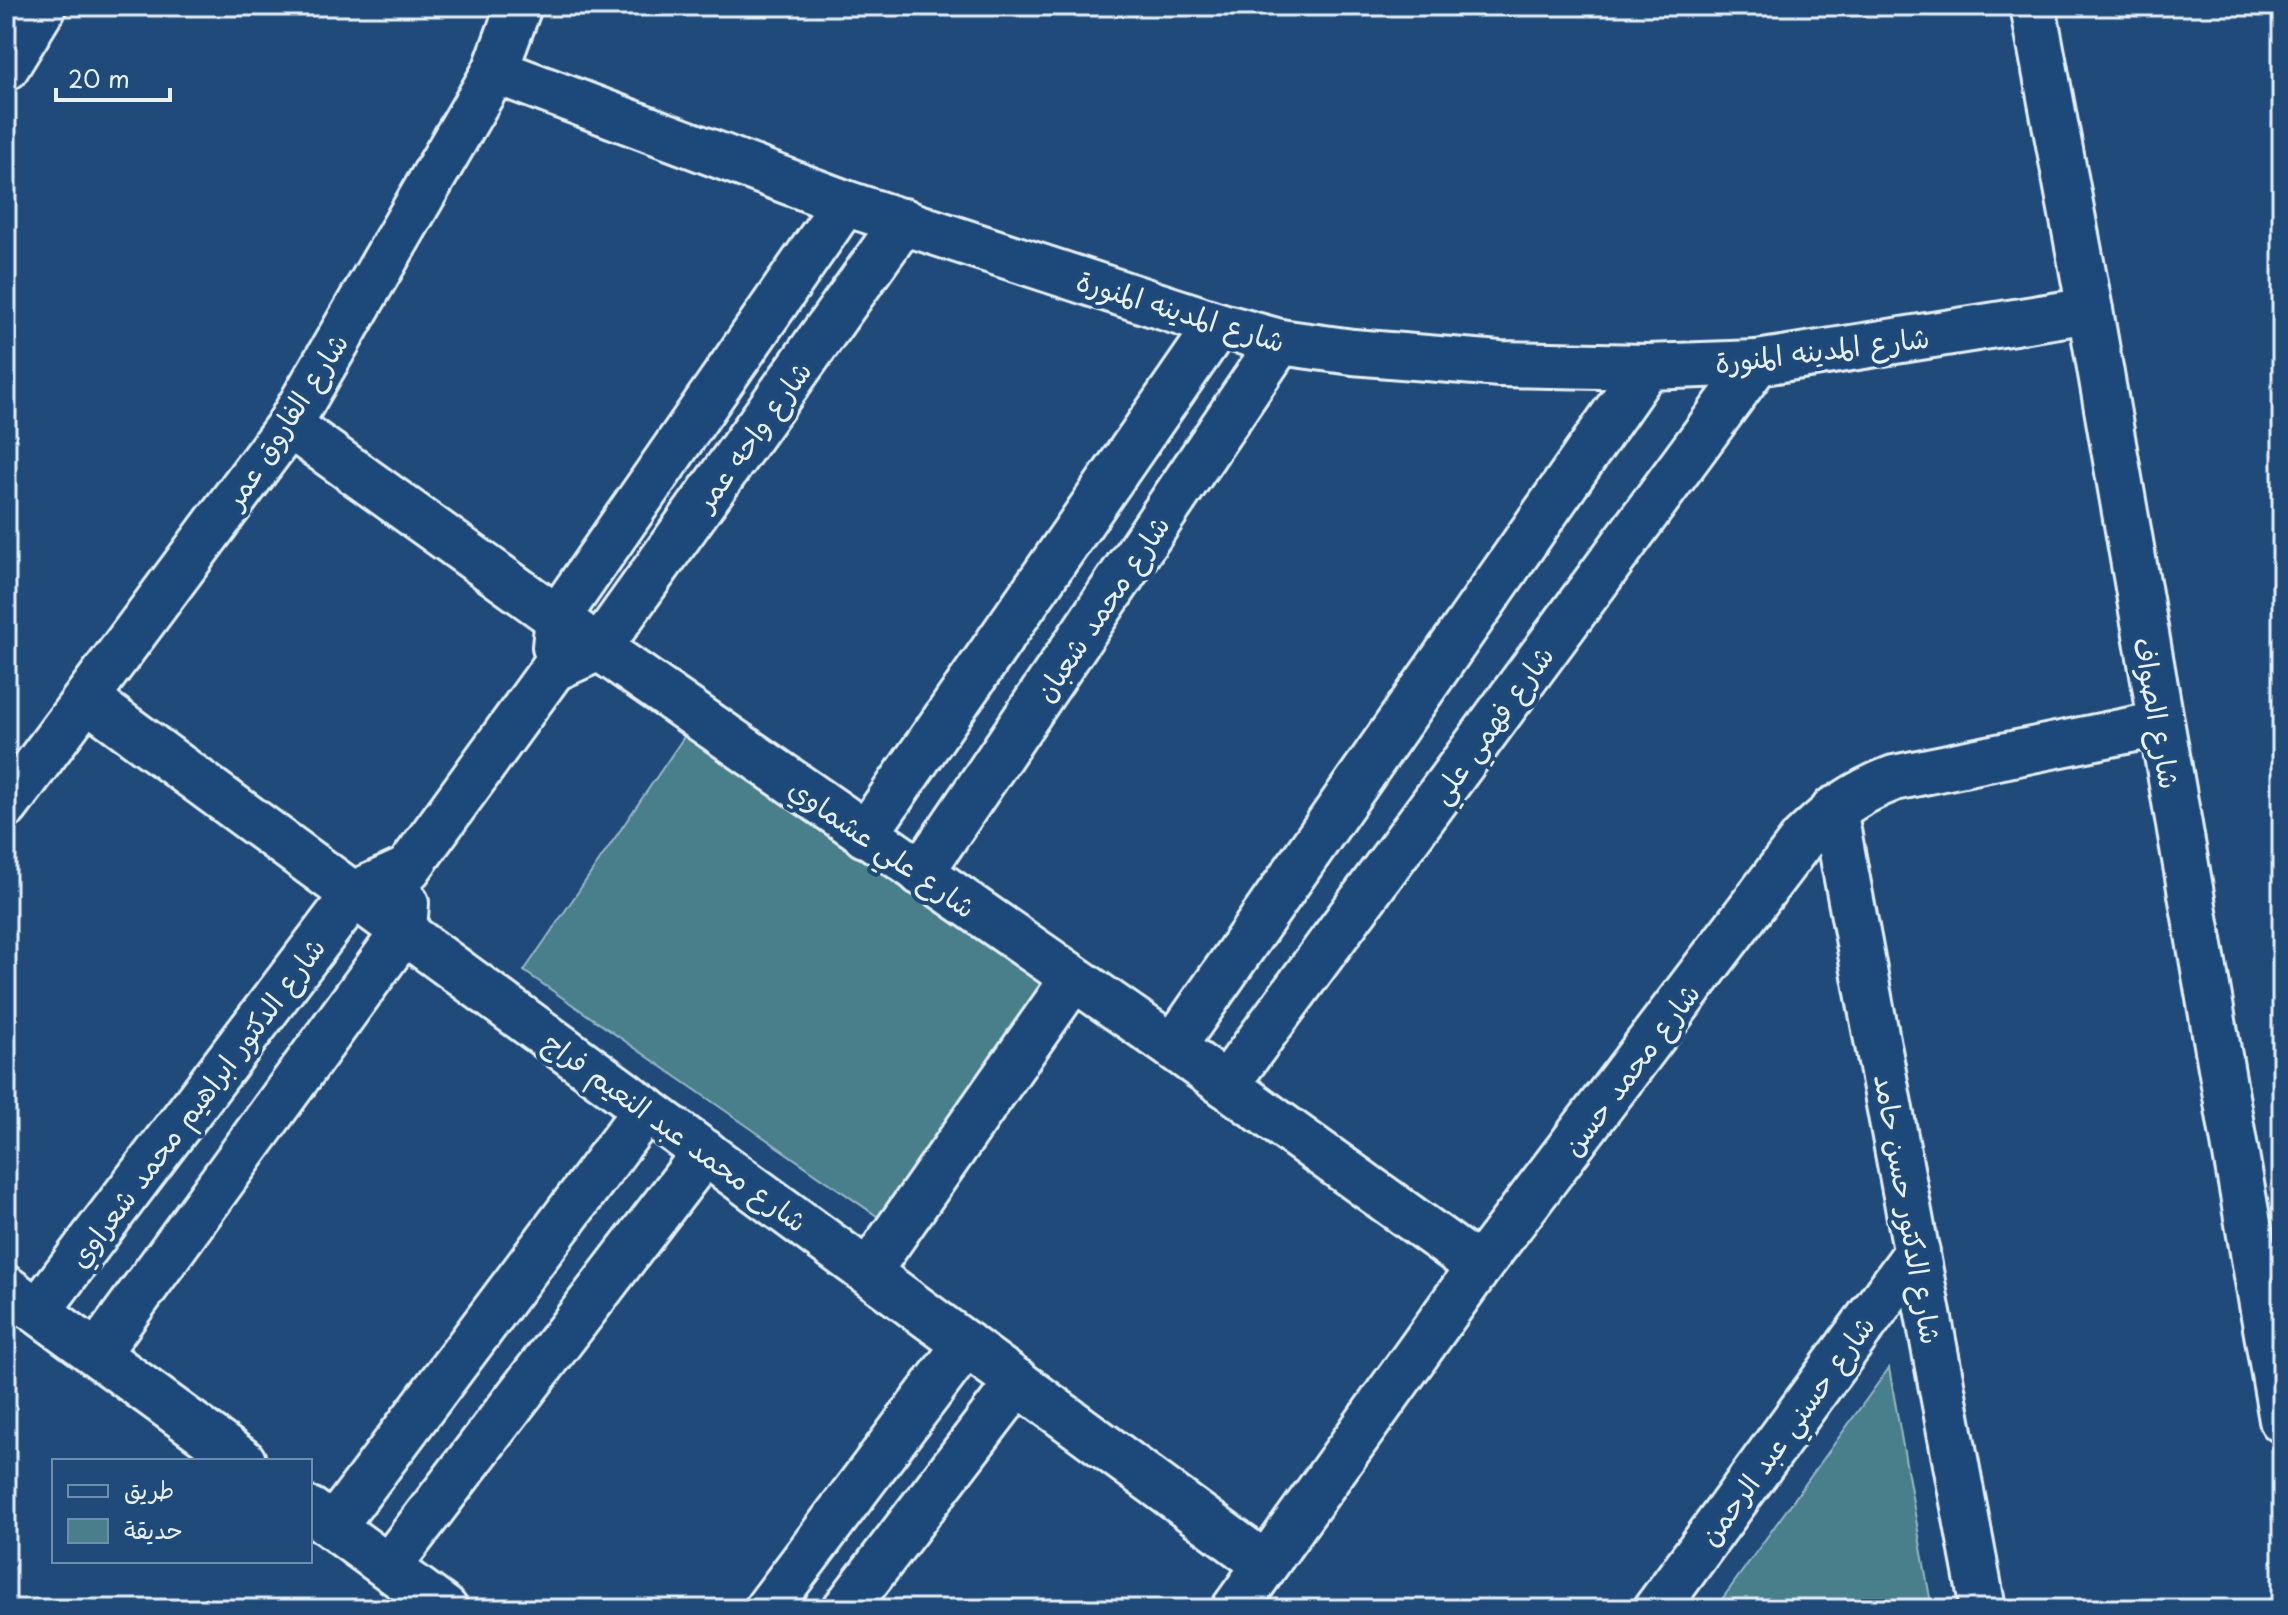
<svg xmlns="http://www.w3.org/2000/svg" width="2288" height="1615" viewBox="0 0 2288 1615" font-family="'Playpen Sans','Playpen Sans Arabic',sans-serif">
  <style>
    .green { fill: #4a7e8b; stroke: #99b8c2; stroke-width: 2 }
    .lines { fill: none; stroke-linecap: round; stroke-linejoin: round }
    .minor-casing { stroke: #e8f1f8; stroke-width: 50 }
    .minor { stroke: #1f4a7a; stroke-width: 44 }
    .labels { text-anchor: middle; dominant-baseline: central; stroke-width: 8; stroke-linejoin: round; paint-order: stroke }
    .street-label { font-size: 28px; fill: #e8f1f8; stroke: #1f4a7a }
  </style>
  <rect width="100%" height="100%" fill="#1f4a7a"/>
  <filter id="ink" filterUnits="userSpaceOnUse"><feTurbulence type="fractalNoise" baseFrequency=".0125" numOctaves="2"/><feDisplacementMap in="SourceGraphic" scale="16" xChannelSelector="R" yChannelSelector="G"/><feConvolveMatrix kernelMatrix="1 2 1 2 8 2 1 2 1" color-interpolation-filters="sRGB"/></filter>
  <g filter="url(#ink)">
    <g class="green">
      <polygon points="686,734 1050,986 887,1223 524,971"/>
      <polygon points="1889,1368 1932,1609 1715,1609"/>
    </g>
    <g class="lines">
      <defs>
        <g id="minor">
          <polyline points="2033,6 2090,310 2282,1420"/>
          <polyline points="6,68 44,6"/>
          <polyline points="495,71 845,203 1218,325 1280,342 1353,352 1500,364 1647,367 1757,363 2090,310"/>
          <polyline points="289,425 599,648 1173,1047 1479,1267"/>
          <polyline points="555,647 558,617 845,203"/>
          <polyline points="87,699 1265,1564"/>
          <polyline points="6,806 289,425 495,71 519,6"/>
          <polyline points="1834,809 1983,1609"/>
          <polyline points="865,835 1218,325"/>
          <polyline points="921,873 1280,342"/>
          <polyline points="1173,1047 1647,367"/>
          <polyline points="1226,1085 1757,363"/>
          <polyline points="868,1272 1073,979"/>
          <polyline points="6,1288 243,1461"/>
          <polyline points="38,1311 355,893 408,869 553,669 599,648 904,221"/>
          <polyline points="98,1352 404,931 406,903"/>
          <polyline points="310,1510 445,1609"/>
          <polyline points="333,1527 646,1109"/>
          <polyline points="388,1567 705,1152"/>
          <polyline points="767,1609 966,1344"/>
          <polyline points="845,1609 1018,1382"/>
          <path d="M1234 1609 1479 1267 1802 840C1834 809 1853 794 1894 778L2160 724"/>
          <polyline points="1656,1609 1917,1252"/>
        </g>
      </defs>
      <use href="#minor" class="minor-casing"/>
      <use href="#minor" class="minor"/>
    </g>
  </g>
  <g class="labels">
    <g class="street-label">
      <text transform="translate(1181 310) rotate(17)">شارع المدينه المنورة</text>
      <text transform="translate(1822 349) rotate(-7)">شارع المدينه المنورة</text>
      <text transform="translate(285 420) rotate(-57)">شارع الفاروق عمر</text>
      <text transform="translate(752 435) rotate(-54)">شارع واحه عمر</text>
      <text transform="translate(1101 608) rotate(-56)">شارع محمد شعبان</text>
      <text transform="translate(2158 713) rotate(80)">شارع الصواف</text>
      <text transform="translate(1491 724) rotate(-54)">شارع فهمي علي</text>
      <text transform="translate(883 847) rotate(35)">شارع علي عشماوي</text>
      <text transform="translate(1630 1069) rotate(-53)">شارع محمد حسن</text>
      <text transform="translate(196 1102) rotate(-53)">شارع الدكتور ابراهيم محمد شعراوي</text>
      <text transform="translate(676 1131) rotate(36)">شارع محمد عبد النعيم فراج</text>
      <text transform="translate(1909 1209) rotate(80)">شارع الدكتور حسن حامد</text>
      <text transform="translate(1786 1430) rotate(-54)">شارع حسني عبد الرحمن</text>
    </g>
  </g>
  <rect width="2288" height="1615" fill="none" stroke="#1f4a7a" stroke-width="32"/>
  <rect x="16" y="16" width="2256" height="1583" fill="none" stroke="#e8f1f8" stroke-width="3" filter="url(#ink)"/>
  <rect x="52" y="1459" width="260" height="104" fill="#1f4a7a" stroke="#6f8dac" stroke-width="2"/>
  <rect x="68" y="1485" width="40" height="12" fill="#1f4a7a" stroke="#6f8dac" stroke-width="2"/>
  <text x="124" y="1499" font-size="24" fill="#e8f1f8">طريق</text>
  <rect x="68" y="1519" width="40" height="24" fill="#4a7e8b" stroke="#6f8dac" stroke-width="2"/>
  <text x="124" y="1539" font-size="24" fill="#e8f1f8">حديقة</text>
  <path d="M56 88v12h114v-12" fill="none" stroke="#e8f1f8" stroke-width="4"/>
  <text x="68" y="88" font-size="24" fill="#e8f1f8" stroke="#1f4a7a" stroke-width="6" paint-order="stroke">20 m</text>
</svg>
